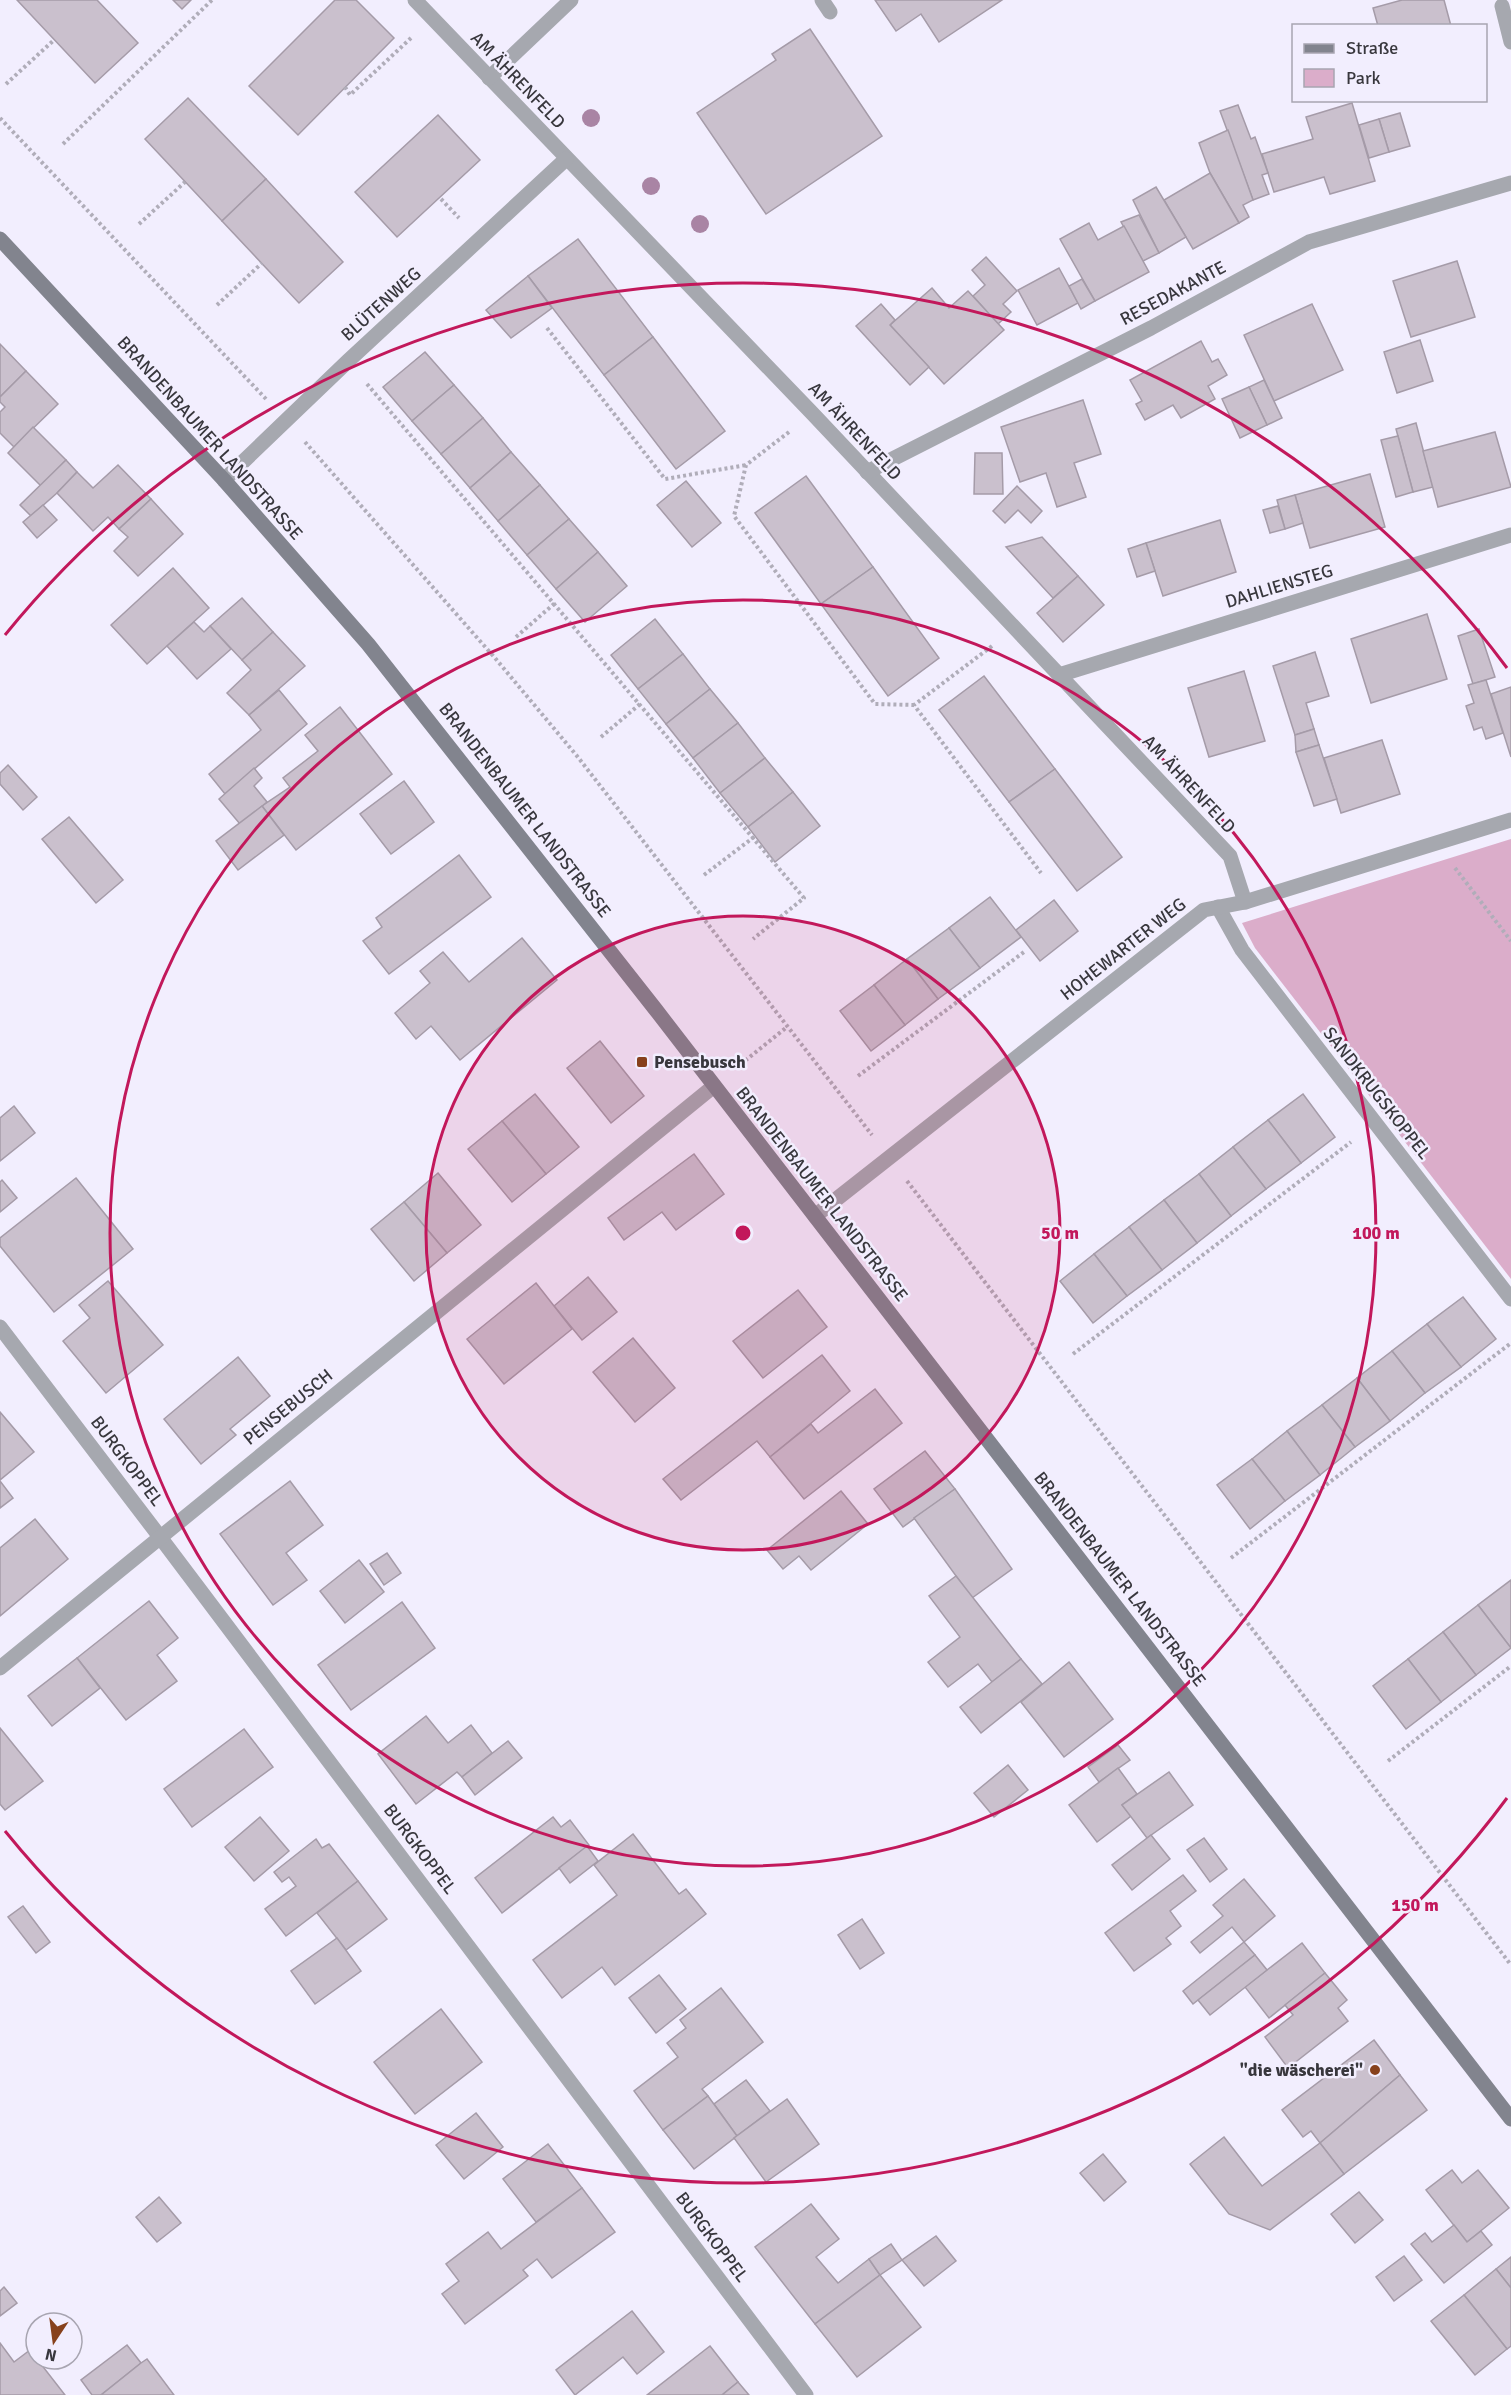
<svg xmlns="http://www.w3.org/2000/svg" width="1511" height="2395" viewBox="0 0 1511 2395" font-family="Signika,sans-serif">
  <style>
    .green { fill: #dbadca }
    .building { fill: #cac0cd; stroke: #a59ba8; stroke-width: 1.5 }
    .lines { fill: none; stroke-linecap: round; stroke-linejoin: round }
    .path { stroke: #b0adb9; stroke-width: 4; stroke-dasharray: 3 3; stroke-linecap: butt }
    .lane { stroke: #a6a8af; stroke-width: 15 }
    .street { stroke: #a6a8af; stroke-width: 15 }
    .secondary { stroke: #82848e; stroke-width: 15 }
    .tree { fill: #a984a4 }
    .ring { fill: none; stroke: #c2185b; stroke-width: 3 }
    .poi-dot { fill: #87411c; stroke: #f2eefe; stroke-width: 2 }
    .labels { text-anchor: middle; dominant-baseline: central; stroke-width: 5; stroke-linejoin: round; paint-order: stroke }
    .street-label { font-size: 18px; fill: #38373d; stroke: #f2eefe }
    .poi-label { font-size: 18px; font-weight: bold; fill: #38373d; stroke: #f2eefe; text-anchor: start }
    .centre { fill: #c2185b; stroke: #f2eefe; stroke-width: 3 }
    .ring-label { font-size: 18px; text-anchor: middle; font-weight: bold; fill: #c2185b; stroke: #f2eefe; stroke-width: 5; stroke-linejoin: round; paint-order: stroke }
  </style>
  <rect width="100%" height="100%" fill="#f2eefe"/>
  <polygon class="green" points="1511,839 1511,1279 1255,948 1242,923"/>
  <g class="building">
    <polygon points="17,0 97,0 138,43 95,83"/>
    <polygon points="173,0 191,0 182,9"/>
    <polygon points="335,0 356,0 394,38 298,135 249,86"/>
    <polygon points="875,0 1002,0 939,42 921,14 896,31"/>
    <polygon points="1402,0 1444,0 1451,26 1378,26 1373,8"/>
    <polygon points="810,29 882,136 766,214 697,113 776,60 772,54"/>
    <polygon points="188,98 266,179 222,221 145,139"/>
    <polygon points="1352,103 1375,181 1330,194 1324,177 1274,192 1262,154 1313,139 1306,117"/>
    <polygon points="1238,105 1251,139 1255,137 1268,173 1262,175 1269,194 1253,200 1220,111"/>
    <polygon points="1400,113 1410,146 1389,152 1379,119"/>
    <polygon points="438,115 480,160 397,237 355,192"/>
    <polygon points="1379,119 1389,152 1369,158 1359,125"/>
    <polygon points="1228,130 1253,200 1243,205 1249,217 1239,223 1210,173 1199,143"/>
    <polygon points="1210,173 1239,223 1193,249 1164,200"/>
    <polygon points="266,179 343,262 299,303 222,221"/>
    <polygon points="1156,187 1186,237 1159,253 1133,200"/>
    <polygon points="1139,215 1159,253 1143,261 1121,222"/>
    <polygon points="1089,223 1098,240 1124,226 1149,272 1095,301 1060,239"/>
    <polygon points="578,239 653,337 604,375 528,276"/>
    <polygon points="986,257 1017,291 1003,304 1011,312 998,324 973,296 985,285 972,270"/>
    <polygon points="1457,261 1475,317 1411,337 1393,281"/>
    <polygon points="1059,268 1078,303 1037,325 1018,290"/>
    <polygon points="528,276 552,308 511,338 486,310"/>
    <polygon points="1082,279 1095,301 1081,309 1069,286"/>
    <polygon points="932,288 949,308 968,291 1004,330 944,384 890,325"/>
    <polygon points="881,304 895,320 890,325 929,367 910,385 856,326"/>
    <polygon points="1312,304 1343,370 1274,401 1244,335"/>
    <polygon points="653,337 725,431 676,469 604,375"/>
    <polygon points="1420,340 1433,381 1397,393 1384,352"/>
    <polygon points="1201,341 1212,362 1218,359 1227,375 1208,386 1215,399 1181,418 1173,405 1145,420 1136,404 1142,401 1130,380"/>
    <polygon points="0,344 26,371 0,397"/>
    <polygon points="425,352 454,385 412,421 383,387"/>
    <polygon points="26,371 58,404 14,447 0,433 0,412 5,407 0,402 0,397"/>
    <polygon points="1264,380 1282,418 1267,425 1249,387"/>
    <polygon points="454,385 483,418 441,454 412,421"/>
    <polygon points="1249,387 1267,425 1240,438 1222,399"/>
    <polygon points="1083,400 1101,454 1074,463 1086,497 1057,507 1046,473 1020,482 1001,427"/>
    <polygon points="483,418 511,452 470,488 441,454"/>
    <polygon points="1416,423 1433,487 1413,492 1396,429"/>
    <polygon points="33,427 66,460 41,486 8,453"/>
    <polygon points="1495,432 1511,487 1438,507 1423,451"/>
    <polygon points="1398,436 1413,492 1396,497 1381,440"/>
    <polygon points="511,452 540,485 498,521 470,488"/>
    <polygon points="975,453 1002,453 1003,494 974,494"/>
    <polygon points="66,460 77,472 57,493 31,516 20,505"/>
    <polygon points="118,465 151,499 119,529 108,517 93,531 57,493 77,472 93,488"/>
    <polygon points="1370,474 1385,527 1310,548 1295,495"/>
    <polygon points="806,476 873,567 821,604 755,513"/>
    <polygon points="686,481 721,523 692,547 657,505"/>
    <polygon points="540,485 569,519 527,555 498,521"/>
    <polygon points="1017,486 1042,511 1031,523 1018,510 1005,523 993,511"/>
    <polygon points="1295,495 1303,523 1285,529 1277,500"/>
    <polygon points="151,499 183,534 138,576 114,551 128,537 119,529"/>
    <polygon points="43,505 57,520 37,538 23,522"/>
    <polygon points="1278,506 1285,529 1270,533 1263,510"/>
    <polygon points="569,519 598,552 556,589 527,555"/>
    <polygon points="1220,520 1236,572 1163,596 1146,543"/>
    <polygon points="1042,537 1078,576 1053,598 1006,547"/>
    <polygon points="1146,543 1155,571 1137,577 1128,549"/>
    <polygon points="598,552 627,586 585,622 556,589"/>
    <polygon points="873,567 939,658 888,696 821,604"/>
    <polygon points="173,568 209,608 147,664 111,625"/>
    <polygon points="1078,576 1104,605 1063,642 1037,613"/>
    <polygon points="242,598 273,632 242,660 210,626"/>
    <polygon points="1427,614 1447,679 1371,703 1351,639"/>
    <polygon points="655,619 683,654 638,689 611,655"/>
    <polygon points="194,622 204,632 210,626 231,649 197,679 167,646"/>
    <polygon points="1479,629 1495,677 1473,684 1458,636"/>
    <polygon points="273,632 305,666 249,715 227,693 251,670 242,660"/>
    <polygon points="1315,652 1329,696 1306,703 1314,729 1295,735 1273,666"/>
    <polygon points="683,654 710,689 666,724 638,689"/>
    <polygon points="1244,671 1265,741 1209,757 1188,688"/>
    <polygon points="984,676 1055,769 1009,802 939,710"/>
    <polygon points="1486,680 1503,733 1486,739 1482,727 1474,730 1466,706 1474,703 1468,685"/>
    <polygon points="1511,687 1511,757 1491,694"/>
    <polygon points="710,689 738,723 693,758 666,724"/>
    <polygon points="279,690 307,724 225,794 209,774 261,730 249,715"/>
    <polygon points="340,707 392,774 296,850 262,806 290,787 283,778 318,751 305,735"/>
    <polygon points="738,723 765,758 720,793 693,758"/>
    <polygon points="1314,729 1319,745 1296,752 1295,735"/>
    <polygon points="1382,740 1400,794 1341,813 1324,758"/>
    <polygon points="1319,745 1337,799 1314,806 1296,752"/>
    <polygon points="765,758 793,792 748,827 720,793"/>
    <polygon points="8,765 37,797 23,810 0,784 0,773"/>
    <polygon points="254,768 262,778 254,786 267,802 240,824 219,799"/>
    <polygon points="1055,769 1122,857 1077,891 1009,802"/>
    <polygon points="404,781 434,822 391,854 360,814"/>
    <polygon points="793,792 820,826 775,862 748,827"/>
    <polygon points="262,806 284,835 238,870 216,841"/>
    <polygon points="69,817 123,880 96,903 42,839"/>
    <polygon points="459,855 491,897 389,974 363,941 382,927 376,918"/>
    <polygon points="990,897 1021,937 980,968 949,928"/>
    <polygon points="1054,900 1078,931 1040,961 1016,930"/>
    <polygon points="949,928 980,968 938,999 907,959"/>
    <polygon points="522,938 557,980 460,1060 431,1026 416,1039 395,1013 430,983 420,971 443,952 469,982"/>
    <polygon points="907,959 938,999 905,1025 874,985"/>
    <polygon points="874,985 905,1025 871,1051 840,1011"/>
    <polygon points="600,1041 644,1096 611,1123 567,1068"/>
    <polygon points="535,1094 579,1147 546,1174 502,1121"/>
    <polygon points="1303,1094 1335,1137 1301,1163 1268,1120"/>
    <polygon points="14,1106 35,1133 0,1161 0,1118"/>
    <polygon points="1268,1120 1301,1163 1266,1189 1233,1147"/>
    <polygon points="502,1121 546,1174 512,1202 468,1149"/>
    <polygon points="1233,1147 1266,1189 1231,1216 1199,1174"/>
    <polygon points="694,1154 724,1194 676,1230 662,1212 624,1240 608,1218"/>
    <polygon points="438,1173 481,1225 447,1253 404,1202"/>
    <polygon points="1199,1174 1231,1216 1197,1243 1164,1200"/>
    <polygon points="76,1178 133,1249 54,1312 0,1246 0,1238"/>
    <polygon points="2,1180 17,1198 0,1212 0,1182"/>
    <polygon points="1164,1200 1197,1243 1162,1270 1129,1227"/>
    <polygon points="404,1202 447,1253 414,1281 371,1229"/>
    <polygon points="1129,1227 1162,1270 1127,1296 1094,1254"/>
    <polygon points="1094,1254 1127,1296 1093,1323 1060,1281"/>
    <polygon points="588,1277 617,1312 582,1340 554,1306"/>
    <polygon points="108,1281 163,1345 106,1393 63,1341 90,1318 79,1305"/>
    <polygon points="536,1283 572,1329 504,1384 467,1339"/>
    <polygon points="798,1290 827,1327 763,1378 733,1341"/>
    <polygon points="1463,1297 1496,1339 1461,1367 1427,1324"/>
    <polygon points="1427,1324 1461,1367 1425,1393 1392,1351"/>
    <polygon points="633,1338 675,1388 635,1422 593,1372"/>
    <polygon points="1392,1351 1425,1393 1390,1421 1357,1378"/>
    <polygon points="822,1355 850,1391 770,1457 757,1441 681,1500 663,1479"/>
    <polygon points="238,1357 270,1396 230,1429 236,1435 201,1464 164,1419"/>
    <polygon points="1357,1378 1390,1421 1355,1447 1322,1405"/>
    <polygon points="875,1389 902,1423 804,1499 770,1457 811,1424 818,1433"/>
    <polygon points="1322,1405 1355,1447 1320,1475 1287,1431"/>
    <polygon points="0,1412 34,1452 0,1480"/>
    <polygon points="1287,1431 1320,1475 1285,1501 1252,1459"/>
    <polygon points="925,1451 955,1489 903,1527 874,1489"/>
    <polygon points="1252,1459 1285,1501 1250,1529 1217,1485"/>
    <polygon points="0,1481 13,1498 0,1508"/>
    <polygon points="290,1481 323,1525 286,1553 307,1580 273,1605 220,1534"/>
    <polygon points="955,1489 1012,1569 972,1598 914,1518"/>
    <polygon points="841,1491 868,1524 811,1570 799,1556 783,1569 767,1550"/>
    <polygon points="35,1519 68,1559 0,1616 0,1548"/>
    <polygon points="387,1553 401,1573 384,1585 370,1564"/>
    <polygon points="359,1560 384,1592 345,1623 320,1591"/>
    <polygon points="956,1576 1021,1659 992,1682 978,1664 948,1687 928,1662 960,1637 929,1596"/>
    <polygon points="1511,1580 1511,1648 1478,1605"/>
    <polygon points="149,1601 178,1638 157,1655 177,1681 126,1720 77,1658"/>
    <polygon points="402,1602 435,1648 351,1710 318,1665"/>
    <polygon points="1478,1605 1511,1648 1476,1675 1443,1632"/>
    <polygon points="1443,1632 1476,1675 1441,1702 1408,1659"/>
    <polygon points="77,1658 100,1688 52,1726 28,1696"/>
    <polygon points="1021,1659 1042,1684 981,1733 960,1707"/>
    <polygon points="1408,1659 1441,1702 1406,1729 1373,1686"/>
    <polygon points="1069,1662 1113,1719 1064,1757 1021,1702"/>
    <polygon points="426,1716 448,1743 471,1725 492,1753 462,1777 457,1772 416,1804 378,1754"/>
    <polygon points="0,1728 43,1781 5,1810 0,1804"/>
    <polygon points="244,1729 273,1767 192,1827 164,1789"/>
    <polygon points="508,1741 522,1758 475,1795 462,1777"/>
    <polygon points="1118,1745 1130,1760 1099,1782 1088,1767"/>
    <polygon points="1008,1765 1028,1790 994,1817 974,1793"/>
    <polygon points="1118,1768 1137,1794 1122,1805 1131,1816 1097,1842 1069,1805"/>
    <polygon points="1169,1772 1193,1805 1147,1838 1122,1805"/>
    <polygon points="260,1817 289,1851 254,1881 225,1847"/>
    <polygon points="553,1817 561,1827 570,1820 589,1845 502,1913 475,1878"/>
    <polygon points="633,1834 679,1894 686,1889 706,1914 615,1985 602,1967 562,1998 533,1960 617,1895 594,1865"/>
    <polygon points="1151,1835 1170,1859 1132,1890 1112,1865"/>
    <polygon points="1204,1838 1227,1869 1210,1882 1187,1850"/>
    <polygon points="316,1839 322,1848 329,1844 358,1881 286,1936 265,1909 296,1886 289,1877 282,1882 274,1872"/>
    <polygon points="587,1846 598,1861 570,1883 559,1868"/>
    <polygon points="1183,1875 1196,1891 1170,1911 1181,1926 1166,1938 1171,1944 1134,1971 1105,1933"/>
    <polygon points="1244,1879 1275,1916 1244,1942 1232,1927 1200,1953 1191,1942 1223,1916 1213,1905"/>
    <polygon points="358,1881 387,1919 346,1950 317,1913"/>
    <polygon points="23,1906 50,1942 36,1953 8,1917"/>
    <polygon points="862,1919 884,1953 860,1969 838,1935"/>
    <polygon points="337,1938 361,1971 315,2004 291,1971"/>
    <polygon points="1244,1942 1255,1955 1193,2004 1183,1991"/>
    <polygon points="1302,1943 1325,1973 1269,2018 1245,1987"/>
    <polygon points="1255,1955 1267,1970 1210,2015 1198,2000"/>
    <polygon points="1325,1973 1347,2000 1338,2008 1348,2021 1288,2068 1265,2037 1293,2015 1285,2005"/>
    <polygon points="659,1975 686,2009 656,2033 629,1998"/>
    <polygon points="721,1988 763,2042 702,2089 708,2096 663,2130 634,2091 678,2057 667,2043 686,2028 680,2020"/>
    <polygon points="441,2009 482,2062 415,2114 374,2062"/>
    <polygon points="1374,2040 1400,2075 1320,2143 1311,2131 1303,2137 1282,2110"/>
    <polygon points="1400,2075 1427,2110 1344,2174 1320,2143"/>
    <polygon points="746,2080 770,2111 737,2136 714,2104"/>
    <polygon points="708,2096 737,2136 694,2169 663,2130"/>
    <polygon points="787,2099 819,2144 766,2182 734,2138"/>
    <polygon points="476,2113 503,2147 464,2179 436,2145"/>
    <polygon points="1224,2137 1262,2186 1320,2143 1344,2174 1270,2230 1229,2214 1190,2164"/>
    <polygon points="548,2144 582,2188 536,2222 503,2179"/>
    <polygon points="1103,2154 1126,2182 1104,2201 1080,2173"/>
    <polygon points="1452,2170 1462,2183 1478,2170 1509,2208 1467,2242 1426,2190"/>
    <polygon points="582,2188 615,2232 552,2278 537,2259 523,2270 528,2276 465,2324 442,2294 459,2281 446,2264 488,2232 501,2249"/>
    <polygon points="1359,2192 1383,2220 1355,2243 1331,2214"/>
    <polygon points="159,2197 181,2223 157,2242 136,2217"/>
    <polygon points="811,2204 839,2239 816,2257 838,2283 869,2259 880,2275 815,2324 755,2247"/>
    <polygon points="1454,2225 1467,2242 1481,2231 1492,2245 1444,2283 1411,2244 1425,2233 1432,2242"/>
    <polygon points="936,2236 956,2261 924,2286 902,2260"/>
    <polygon points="891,2244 902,2260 880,2275 869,2259"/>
    <polygon points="1404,2256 1422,2280 1394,2301 1376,2277"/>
    <polygon points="1511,2257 1511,2288 1496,2269"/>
    <polygon points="1496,2269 1511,2288 1511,2346 1507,2349 1464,2295"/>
    <polygon points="880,2275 921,2327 857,2377 815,2324"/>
    <polygon points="4,2287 17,2303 0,2316 0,2291"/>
    <polygon points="1464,2295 1507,2349 1475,2375 1431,2321"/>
    <polygon points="632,2311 664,2352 637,2374 623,2357 575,2395 556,2370"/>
    <polygon points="0,2343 14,2362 30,2350 65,2395 0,2395"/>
    <polygon points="127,2345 141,2363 101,2395 92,2395 81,2380"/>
    <polygon points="710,2346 738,2382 722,2395 647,2395"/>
    <polygon points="147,2359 174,2395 101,2395 141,2363"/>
    <polygon points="738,2382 749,2395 722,2395"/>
  </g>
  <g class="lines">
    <g class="path">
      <polyline points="6,84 54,40"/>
      <polyline points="345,87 350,95 411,38"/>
      <polyline points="0,118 266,399"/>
      <polyline points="63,144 212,0"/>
      <polyline points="441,199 459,218"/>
      <polyline points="139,224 185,182"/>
      <polyline points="217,305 262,263"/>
      <polyline points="547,328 665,479 746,465"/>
      <polyline points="367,384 804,898 753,939"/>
      <polyline points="789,432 746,465 734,516 875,704 914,705"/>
      <polyline points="305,442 495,658 577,756 872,1135"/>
      <polyline points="516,637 555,603"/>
      <polyline points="992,646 914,705 1041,873"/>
      <polyline points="601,737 640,704"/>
      <polyline points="1455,868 1511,941"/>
      <polyline points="704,875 754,837"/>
      <polyline points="736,1068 787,1027"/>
      <polyline points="858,1076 1024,952"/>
      <polyline points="907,1181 1511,1965"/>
      <polyline points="1073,1354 1351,1142"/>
      <polyline points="1231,1558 1511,1343"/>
      <polyline points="1388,1761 1511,1666"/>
    </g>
    <polyline class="lane" points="822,0 830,12"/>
    <g class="street">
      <polyline points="415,0 812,413 1230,856 1245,902"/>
      <polyline points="1502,6 1511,42"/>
      <polyline points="489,78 571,0"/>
      <polyline points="867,472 1151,328 1309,242 1511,183"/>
      <polyline points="224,480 348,361 566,159"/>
      <polyline points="1059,675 1511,535"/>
      <polyline points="1218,907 1242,950 1511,1299"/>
      <polyline points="815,1216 1204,910 1245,902 1511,820"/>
      <polyline points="0,1327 160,1537 806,2395"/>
      <polyline points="0,1668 714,1086"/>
    </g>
    <polyline class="secondary" points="0,239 224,480 368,644 656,1010 1511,2119"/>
  </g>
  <g class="tree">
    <circle cx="591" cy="118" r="9"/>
    <circle cx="651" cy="186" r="9"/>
    <circle cx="700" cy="224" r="9"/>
  </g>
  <circle cx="743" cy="1233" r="317" fill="#c2185b" fill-opacity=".12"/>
  <g class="ring">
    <circle cx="743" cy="1233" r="317"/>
    <circle cx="743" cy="1233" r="633"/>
    <path d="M1507 1798A950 950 0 0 1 5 1831M5 635A950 950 0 0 1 1507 668"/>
  </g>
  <g class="poi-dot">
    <rect x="636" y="1056" width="12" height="12" rx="3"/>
    <circle cx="1375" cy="2070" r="6"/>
  </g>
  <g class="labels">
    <g class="street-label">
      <text transform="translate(518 80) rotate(46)">AM ÄHRENFELD</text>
      <text transform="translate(1173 293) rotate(-28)">RESEDAKANTE</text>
      <text transform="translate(381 304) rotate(-42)">BLÜTENWEG</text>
      <text transform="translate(855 431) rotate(47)">AM ÄHRENFELD</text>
      <text transform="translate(210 438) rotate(48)">BRANDENBAUMER LANDSTRASSE</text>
      <text transform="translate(1279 586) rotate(-17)">DAHLIENSTEG</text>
      <text transform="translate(1189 784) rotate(47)">AM ÄHRENFELD</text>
      <text transform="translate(525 810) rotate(52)">BRANDENBAUMER LANDSTRASSE</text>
      <text transform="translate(1123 949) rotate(-38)">HOHEWARTER WEG</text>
      <text transform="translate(1377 1093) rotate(52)">SANDKRUGSKOPPEL</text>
      <text transform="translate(822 1194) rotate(52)">BRANDENBAUMER LANDSTRASSE</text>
      <text transform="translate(288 1407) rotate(-39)">PENSEBUSCH</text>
      <text transform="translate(127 1461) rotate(53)">BURGKOPPEL</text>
      <text transform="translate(1120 1579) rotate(52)">BRANDENBAUMER LANDSTRASSE</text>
      <text transform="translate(420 1849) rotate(53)">BURGKOPPEL</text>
      <text transform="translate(712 2237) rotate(53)">BURGKOPPEL</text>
    </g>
    <g class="poi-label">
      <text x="654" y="1062">Pensebusch</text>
      <text x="1363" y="2070" text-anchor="end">"die wäscherei"</text>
    </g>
  </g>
  <circle cx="743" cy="1233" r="9" class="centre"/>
  <g class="ring-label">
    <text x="1060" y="1239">50 m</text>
    <text x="1376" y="1239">100 m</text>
    <text x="1415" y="1911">150 m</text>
  </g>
  <rect x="1292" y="24" width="195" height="78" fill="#f2eefe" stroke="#a8a5b1" stroke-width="1.5"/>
  <rect x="1304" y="44" width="30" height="9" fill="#82848e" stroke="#a8a5b1" stroke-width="1.5"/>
  <text x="1346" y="54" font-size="18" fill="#38373d">Straße</text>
  <rect x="1304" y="69" width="30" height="18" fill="#dbadca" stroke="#a8a5b1" stroke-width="1.5"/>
  <text x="1346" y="84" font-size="18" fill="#38373d">Park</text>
  <g transform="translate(54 2341) rotate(193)"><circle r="28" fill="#f2eefe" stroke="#a8a5b1" stroke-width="1.5"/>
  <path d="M0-4.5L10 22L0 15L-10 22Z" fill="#87411c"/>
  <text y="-9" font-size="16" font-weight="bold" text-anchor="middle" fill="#38373d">N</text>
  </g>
</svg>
